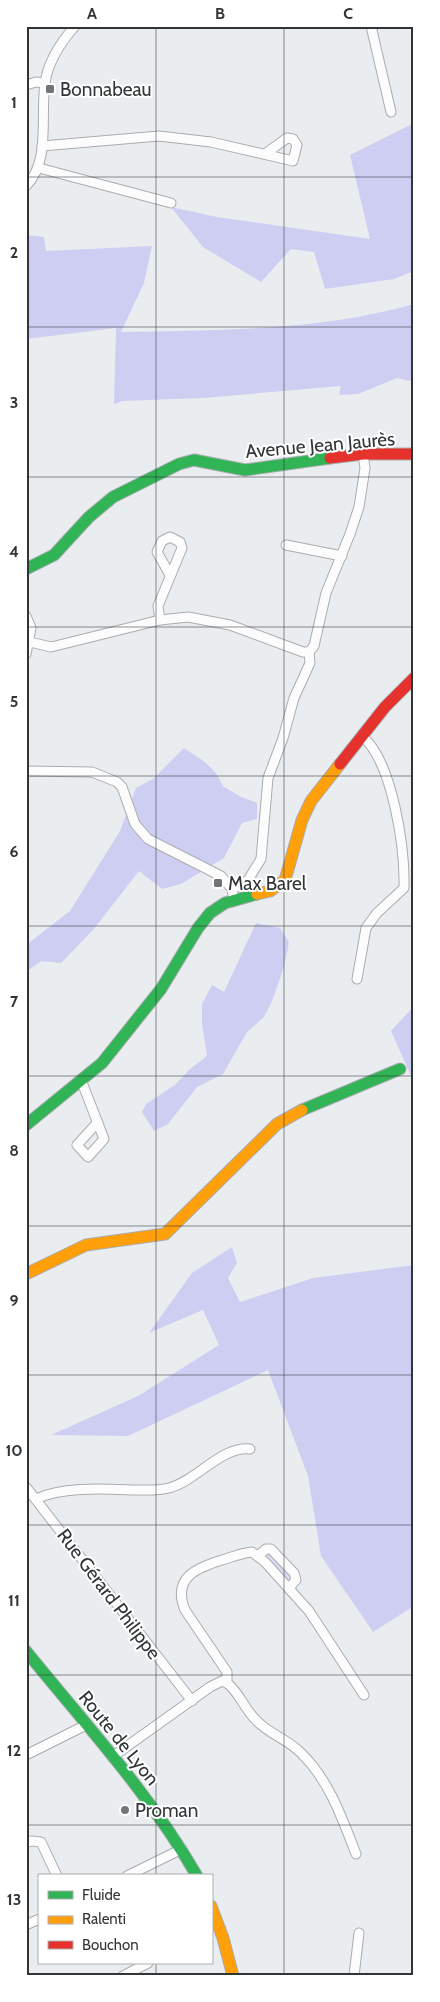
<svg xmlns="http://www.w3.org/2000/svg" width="440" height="2002" viewBox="0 0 440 2002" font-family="Cabin,sans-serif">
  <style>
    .green { fill: #dadaf6 }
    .forest { fill: #cecef3 }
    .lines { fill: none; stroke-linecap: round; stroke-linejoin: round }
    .street-casing { stroke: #aaacaf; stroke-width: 11 }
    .fast-casing { stroke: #aaacaf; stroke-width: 13 }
    .slow-casing { stroke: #aaacaf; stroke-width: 13 }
    .jam-casing { stroke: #aaacaf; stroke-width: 13 }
    .street { stroke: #fcfcfd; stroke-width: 9 }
    .fast { stroke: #30b455; stroke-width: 11 }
    .slow { stroke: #ff9f0a; stroke-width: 11 }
    .jam { stroke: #e5322d; stroke-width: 11 }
    .grid { fill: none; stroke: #323537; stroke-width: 1; stroke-opacity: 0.55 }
    .poi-dot { fill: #727578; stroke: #fff; stroke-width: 2 }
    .labels { text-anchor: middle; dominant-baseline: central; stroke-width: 4; stroke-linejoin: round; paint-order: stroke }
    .poi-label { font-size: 19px; fill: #323537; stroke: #fff; text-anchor: start }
    .street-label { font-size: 19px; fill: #323537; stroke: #fff }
    .neatline { fill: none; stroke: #323537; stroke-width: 2 }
    .grid-label { font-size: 16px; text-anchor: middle; font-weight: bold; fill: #323537 }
  </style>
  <rect width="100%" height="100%" fill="#eaedf0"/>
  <polygon class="green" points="267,1553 270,1553 292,1577 291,1581 287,1582 268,1560 266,1556"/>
  <g class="forest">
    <polygon points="414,123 414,271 394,279 325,289 314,252 291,249 261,282 203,247 171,207 217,217 370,239 350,155"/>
    <path d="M26 235 44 237 46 251 152 246 144 283 121 332C219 330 319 331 414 304V382L397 378 358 394 339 395 341 386 203 398 123 401 114 404 116 328 26 339Z"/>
    <polygon points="184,748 205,762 216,773 223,786 239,796 257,803 257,819 242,823 224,858 181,884 162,889 139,871 93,930 61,963 41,961 26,972 26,945 70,911 120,831 136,788 153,779"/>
    <polygon points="256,923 280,928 289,942 284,967 271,1004 263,1018 247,1032 223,1074 197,1087 168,1124 154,1131 142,1112 146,1104 175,1085 189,1070 207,1056 202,1025 202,1004 212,985 224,992"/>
    <polygon points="414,1006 414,1083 391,1031"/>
    <polygon points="232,1247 237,1263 228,1278 240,1302 313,1278 414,1265 414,1606 373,1632 321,1556 308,1476 268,1370 128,1436 51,1435 138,1396 219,1345 203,1310 149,1333 192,1273"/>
  </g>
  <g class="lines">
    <defs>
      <g id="street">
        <polyline points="371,26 391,112"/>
        <polyline points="26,85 36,82 45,83"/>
        <polyline points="42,146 159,136 211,142 293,161 297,145 293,139 287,138 265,154"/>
        <polyline points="39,168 171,203"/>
        <path d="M26 186C51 161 40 116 45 83 48 62 61 42 75 26"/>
        <polyline points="286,545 342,556"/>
        <polyline points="26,616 31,628 26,654"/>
        <polyline points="160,620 158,606 182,548 180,542 170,537 162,541 157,552 170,575"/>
        <polyline points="30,642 51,647 160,620 188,617 230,625 303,652 309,652"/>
        <polyline points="309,652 314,646 326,593 350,534 359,507 365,468 363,454"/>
        <polyline points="26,771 92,772 117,782 122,787 135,824 148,839 221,876 232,889 234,901"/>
        <polyline points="232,889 248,880 261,859 268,778 283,738 294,698 310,663 309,652"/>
        <path d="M357 979 366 928 377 913 404 888C405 849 393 762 362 736"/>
        <polyline points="80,1081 83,1085 104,1139 88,1157 77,1145 98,1122"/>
        <polyline points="26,1487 192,1701"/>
        <path d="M36 1499C63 1486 106 1489 135 1490 146 1490 158 1491 169 1488 198 1480 221 1446 250 1449"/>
        <polyline points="259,1555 266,1549 271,1549 294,1573 296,1580 289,1588"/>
        <path d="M227 1683V1672L185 1610C172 1578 196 1568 222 1560 232 1557 242 1553 252 1552L265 1562 309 1611 364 1695"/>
        <path d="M227 1683C239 1692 244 1708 255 1719 268 1734 288 1739 301 1753 329 1780 342 1818 356 1854"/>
        <polyline points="26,1755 86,1725"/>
        <polyline points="112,1757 210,1687 222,1681 227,1683"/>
        <polyline points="26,1843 31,1841 41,1842 57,1876"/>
        <polyline points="127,1876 182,1849"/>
        <polyline points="26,1925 39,1919"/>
        <polyline points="123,1976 148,1963"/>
        <polyline points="354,1976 359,1933"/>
      </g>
      <g id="fast">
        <polyline points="26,569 54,555 89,517 113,497 179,464 194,460 245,470 330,458"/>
        <polyline points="302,1110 400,1069"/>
        <polyline points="26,1125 102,1063 161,989 198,928 210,913 225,903 257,894"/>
        <path d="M26 1651C85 1724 150 1794 197 1876"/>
      </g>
      <g id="slow">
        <polyline points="257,894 270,891 285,880 302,820 311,801 340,764"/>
        <polyline points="26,1274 86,1245 165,1234 277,1124 302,1110"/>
        <polyline points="211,1906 223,1938 233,1976"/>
      </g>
      <g id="jam">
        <polyline points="330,458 363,454 414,454"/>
        <polyline points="340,764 385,707 414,678"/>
      </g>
    </defs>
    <use href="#street" class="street-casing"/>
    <use href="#fast" class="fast-casing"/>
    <use href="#slow" class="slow-casing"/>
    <use href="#jam" class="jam-casing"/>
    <use href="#street" class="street"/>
    <use href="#fast" class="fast"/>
    <use href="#slow" class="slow"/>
    <use href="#jam" class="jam"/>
  </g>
  <path class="grid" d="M156 26V1876M284 26V1976M26 177H414M26 327H414M26 477H414M26 627H414M26 776H414M26 926H414M26 1076H414M26 1226H414M26 1375H414M26 1525H414M26 1675H414M26 1825H414M156 1963V1976"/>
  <g class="poi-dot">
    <rect x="45" y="84" width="10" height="10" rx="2.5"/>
    <rect x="213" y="878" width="10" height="10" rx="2.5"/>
    <circle cx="125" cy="1810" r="5"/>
  </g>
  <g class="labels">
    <g class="poi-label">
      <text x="60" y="89">Bonnabeau</text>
      <text x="228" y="883">Max Barel</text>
      <text x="135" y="1810">Proman</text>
    </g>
    <g class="street-label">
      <text transform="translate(320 445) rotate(-5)">Avenue Jean Jaurès</text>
      <text transform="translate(109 1594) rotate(53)">Rue Gérard Philippe</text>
      <text transform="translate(119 1738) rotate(51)">Route de Lyon</text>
    </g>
  </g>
  <rect width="440" height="2002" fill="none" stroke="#ffffff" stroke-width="55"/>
  <rect x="38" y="1874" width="175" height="90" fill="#ffffff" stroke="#adaeaf"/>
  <rect x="48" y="1891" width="25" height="8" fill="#30b455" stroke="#adaeaf"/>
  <text x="82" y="1900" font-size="15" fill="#323537">Fluide</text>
  <rect x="48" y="1916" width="25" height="8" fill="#ff9f0a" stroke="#adaeaf"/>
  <text x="82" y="1924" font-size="15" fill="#323537">Ralenti</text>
  <rect x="48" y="1941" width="25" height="8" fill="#e5322d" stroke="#adaeaf"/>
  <text x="82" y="1950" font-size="15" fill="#323537">Bouchon</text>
  <rect x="28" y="28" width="384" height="1946" class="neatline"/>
  <g class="grid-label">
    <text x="92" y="19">A</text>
    <text x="220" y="19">B</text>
    <text x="348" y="19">C</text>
    <text x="14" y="108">1</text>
    <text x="14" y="258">2</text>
    <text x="14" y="408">3</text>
    <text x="14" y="557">4</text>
    <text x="14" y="707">5</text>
    <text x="14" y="857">6</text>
    <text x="14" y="1007">7</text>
    <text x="14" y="1156">8</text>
    <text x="14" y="1306">9</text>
    <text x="14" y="1456">10</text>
    <text x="14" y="1606">11</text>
    <text x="14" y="1756">12</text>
    <text x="14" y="1905">13</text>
  </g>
</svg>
